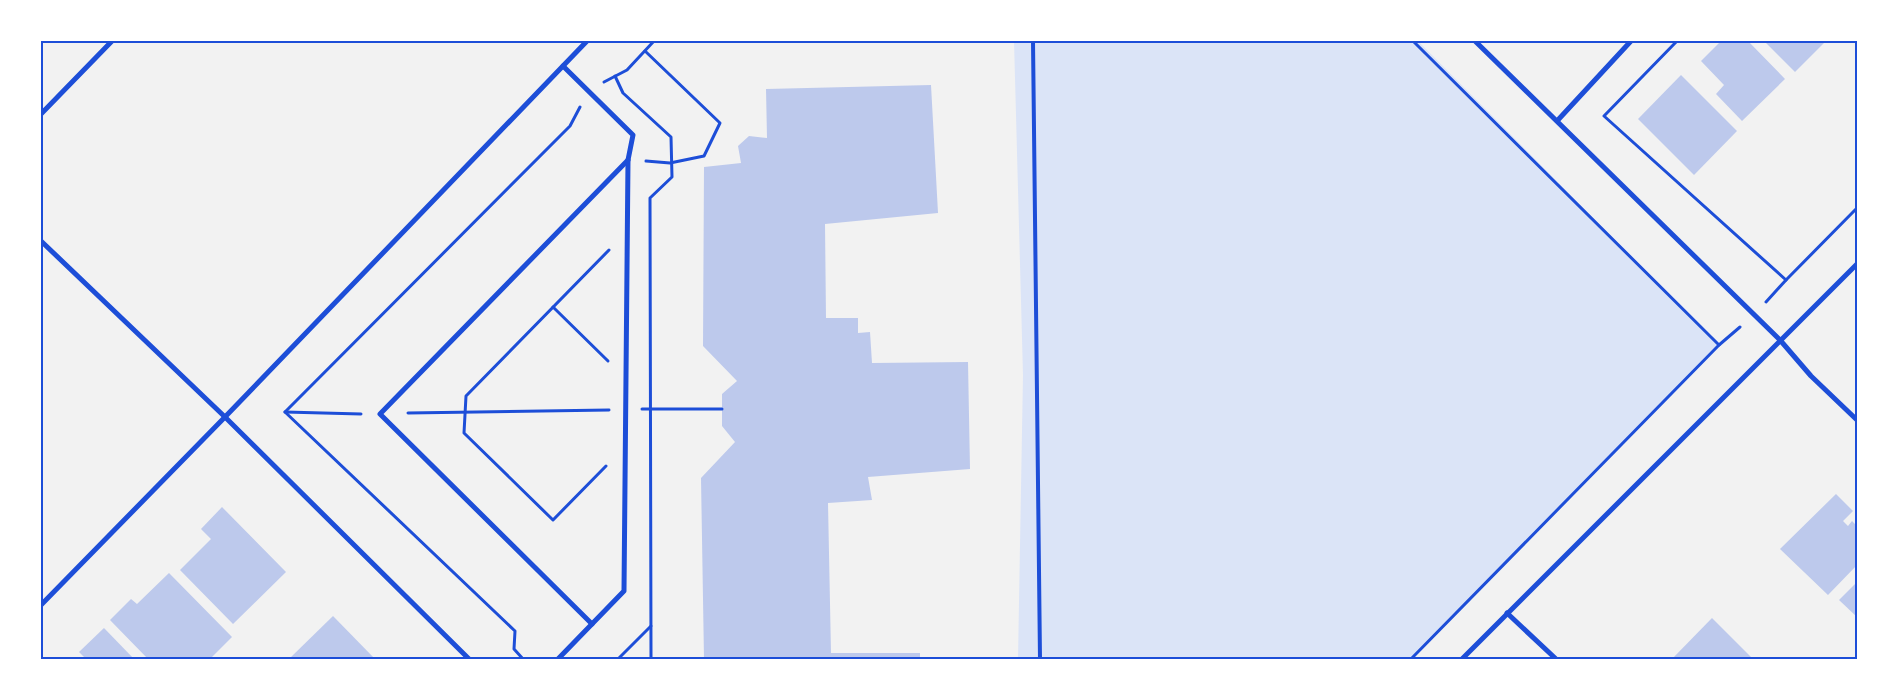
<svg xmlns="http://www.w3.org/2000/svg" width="1898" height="700" viewBox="0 0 1898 700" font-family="'Asap Condensed',sans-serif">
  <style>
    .green { fill: #dbe4f7 }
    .building { fill: #bdc9ec }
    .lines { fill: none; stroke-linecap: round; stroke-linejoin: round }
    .path { stroke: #1d4ed8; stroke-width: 3 }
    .service { stroke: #1d4ed8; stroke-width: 4 }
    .minor { stroke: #1d4ed8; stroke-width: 5 }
    .neatline { fill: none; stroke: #1d4ed8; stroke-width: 2 }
  </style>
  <rect width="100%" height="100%" fill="#f2f2f2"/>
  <polygon class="green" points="1014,41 1418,41 1719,345 1411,659 1018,659 1023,375"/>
  <g class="building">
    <polygon points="1721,41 1748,41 1785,79 1742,121 1716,94 1724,85 1701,61"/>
    <polygon points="1764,41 1826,41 1795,72"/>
    <polygon points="1681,75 1737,131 1694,175 1638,119"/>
    <polygon points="931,85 938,213 825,224 826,318 858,318 858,333 870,332 872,363 968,362 970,469 868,477 872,500 828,503 831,653 920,653 920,659 704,659 701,478 735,442 722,426 722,394 737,381 703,346 704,167 741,163 738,146 749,136 767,138 766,89"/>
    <polygon points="1836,494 1853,511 1843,521 1848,526 1852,521 1857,526 1857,565 1828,595 1780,549"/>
    <polygon points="222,507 286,572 233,624 180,570 211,539 201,529"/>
    <polygon points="169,573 232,637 210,659 148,659 110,620 131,599 137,604"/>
    <polygon points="1857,582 1857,617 1839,600"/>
    <polygon points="333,616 375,659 289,659"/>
    <polygon points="1712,618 1753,659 1672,659"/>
    <polygon points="104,628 134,659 86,659 79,652"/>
  </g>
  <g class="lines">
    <g class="path">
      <polyline points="1413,41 1719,345"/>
      <polyline points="1677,41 1604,116 1786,280 1857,208"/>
      <polyline points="645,51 720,123 704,156 670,163 646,161"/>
      <polyline points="615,76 623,93 671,137 672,177 650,198 651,659"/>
      <polyline points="604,82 627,70 654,41"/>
      <polyline points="1766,302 1786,280"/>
      <polyline points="553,307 608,361"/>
      <polyline points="642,409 722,409"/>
      <polyline points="285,412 361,414"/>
      <polyline points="408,413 609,410"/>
      <polyline points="606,466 553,520 464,433 466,396 609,250"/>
      <polyline points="523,659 514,649 515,631 285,412 570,126 580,107"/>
      <polyline points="618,659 651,626"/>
      <polyline points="1411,659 1719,345 1740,327"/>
    </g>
    <polyline class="service" points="1033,41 1040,659"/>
    <g class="minor">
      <polyline points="1475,41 1780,340 1811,376 1857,420"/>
      <polyline points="41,114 112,41"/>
      <polyline points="1557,121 1631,41"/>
      <polyline points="41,241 225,417 469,659"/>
      <polyline points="41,605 225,417 587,41"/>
      <polyline points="1507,613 1556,659"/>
      <polyline points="592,624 380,414 628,160"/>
      <polyline points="558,659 624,591 628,160 633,135 563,66"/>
      <polyline points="1462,659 1857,264"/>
    </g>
  </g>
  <rect width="1898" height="700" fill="none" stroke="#ffffff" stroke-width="85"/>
  <rect x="42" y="42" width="1814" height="616" class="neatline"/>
</svg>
